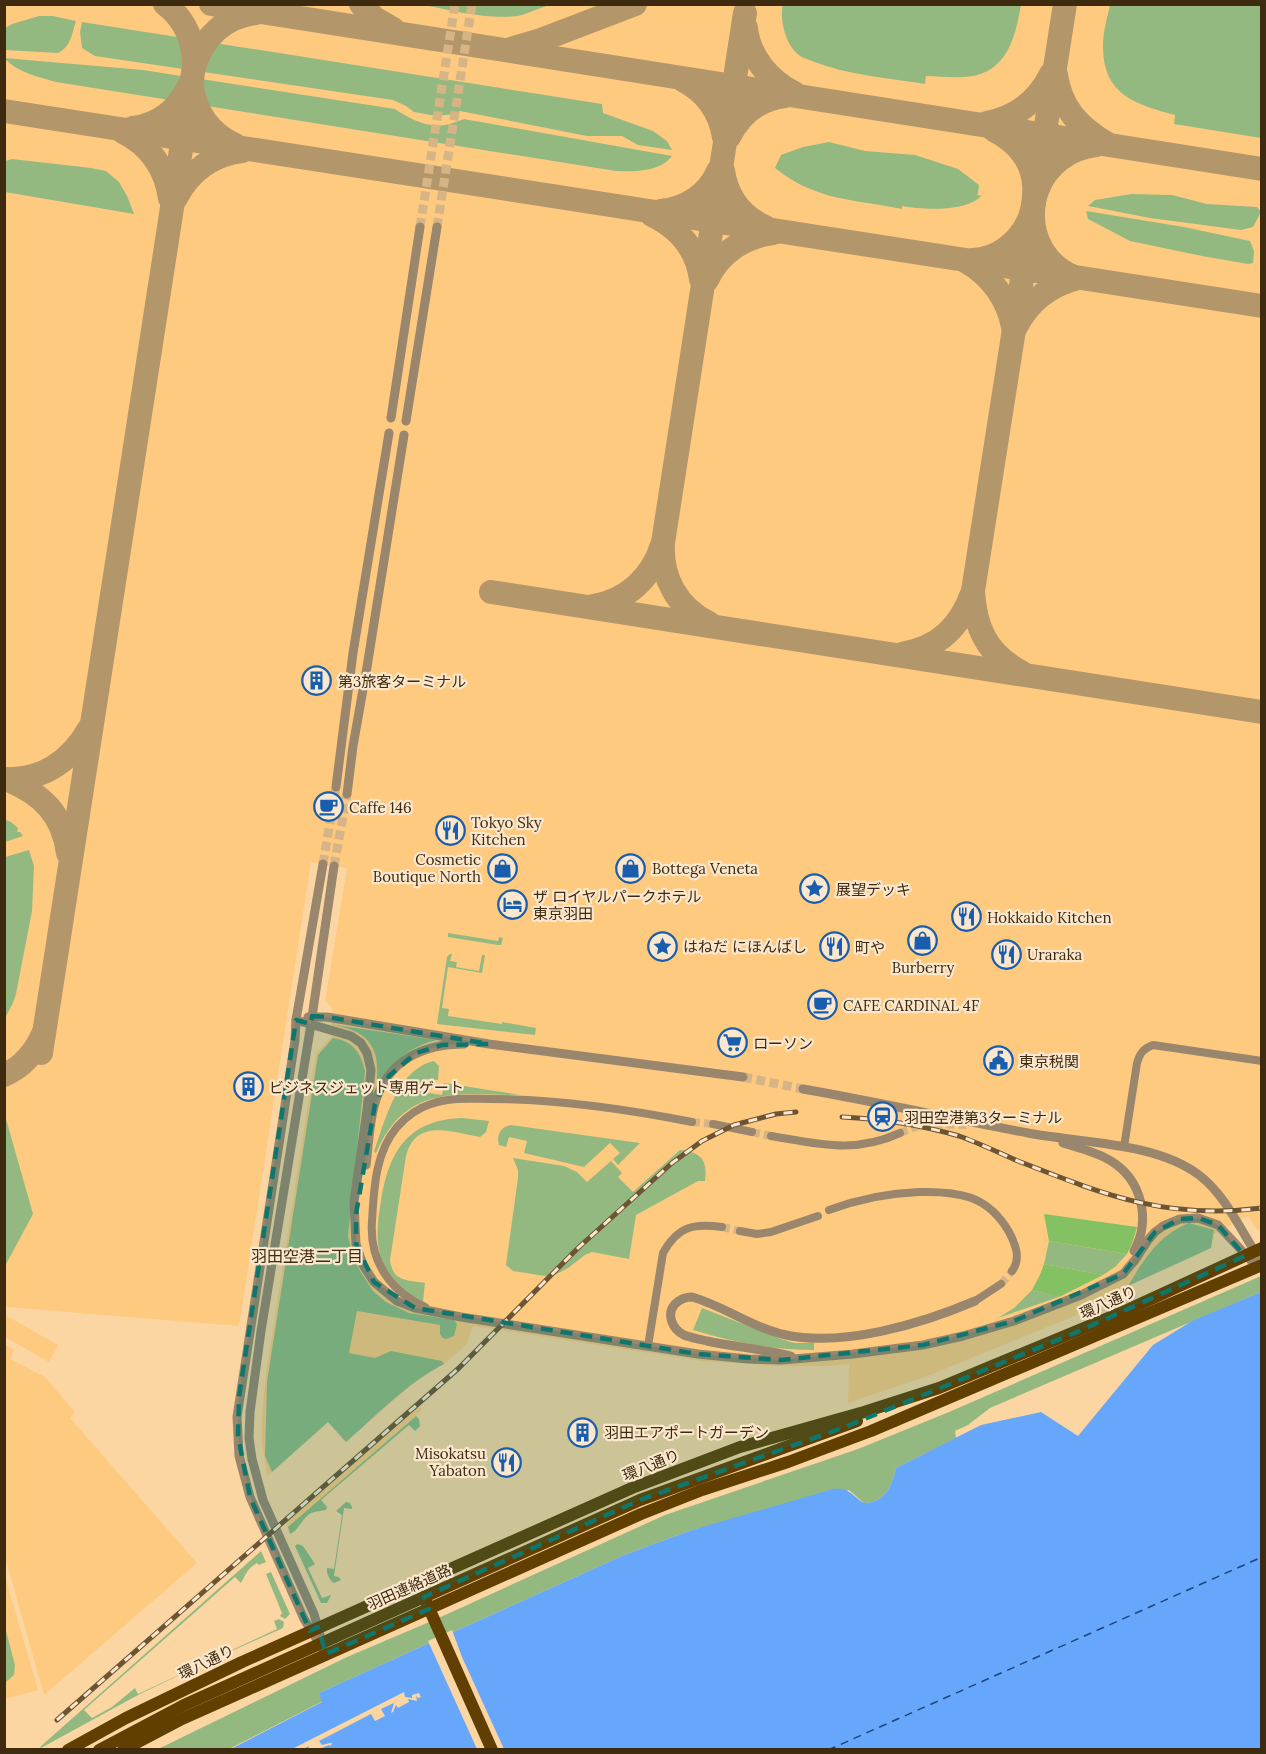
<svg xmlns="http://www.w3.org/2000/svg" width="1266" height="1754" viewBox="0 0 1266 1754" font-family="Lora,'Noto Sans JP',serif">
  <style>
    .built { fill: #feca80 }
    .green { fill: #93b981 }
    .forest { fill: #84c163 }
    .water { fill: #66a7fb }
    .pier { fill: #fcd6a2 }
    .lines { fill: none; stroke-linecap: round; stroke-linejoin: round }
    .ferry { stroke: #1b467c; stroke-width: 1.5; stroke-dasharray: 8 6; stroke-linecap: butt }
    .taxiway { stroke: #b4966b; stroke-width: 24 }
    .minor-tunnel { stroke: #d6b485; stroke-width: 8; stroke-dasharray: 8 4; stroke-linecap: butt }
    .tertiary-tunnel { stroke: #d6b485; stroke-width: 9; stroke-dasharray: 9 4.5; stroke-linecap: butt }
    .minor { stroke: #99866c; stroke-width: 8 }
    .tertiary { stroke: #99866c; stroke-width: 9 }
    .primary { stroke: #603f00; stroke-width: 12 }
    .rail-casing { stroke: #6d5534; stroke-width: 5 }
    .rail { stroke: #fae7cd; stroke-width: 3; stroke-dasharray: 9; stroke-linecap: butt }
    .primary-bridge { stroke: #603f00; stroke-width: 12 }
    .marked { fill: #0f766e; fill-opacity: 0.2; stroke: #0f766e; stroke-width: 4.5; stroke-dasharray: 12 8; stroke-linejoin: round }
    .labels { text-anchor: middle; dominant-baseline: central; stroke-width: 4.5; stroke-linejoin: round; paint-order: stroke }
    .poi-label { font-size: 15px; fill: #3d2a0f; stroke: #fae7cd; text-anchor: start }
    .street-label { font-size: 15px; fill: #3d2a0f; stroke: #fae7cd }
    .neighbourhood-label { font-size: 16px; fill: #3d2a0f; stroke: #fae7cd }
  </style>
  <rect width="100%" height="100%" fill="#fcd6a2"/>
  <g class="built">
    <polygon points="5,5 1261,5 1261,1231 1256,1229 1248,1216 1213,1234 1211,1248 1116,1291 1106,1297 1107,1298 1072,1317 930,1375 848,1403 849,1364 823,1366 778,1366 702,1361 473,1326 466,1345 444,1364 429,1371 413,1383 346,1442 328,1422 267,1476 262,1442 262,1414 266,1374 316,1053 331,1037 332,1008 325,1001 347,868 311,862 239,1326 6,1307 5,1310"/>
    <polygon points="5,1315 58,1345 49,1362 5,1337"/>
    <polygon points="5,1344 14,1350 10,1359 45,1377 75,1412 70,1418 197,1563 44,1695 5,1557"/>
    <polygon points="415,1402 422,1410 288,1528 283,1519"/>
    <polygon points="4,1573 38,1690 5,1699 4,1699"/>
  </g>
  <g class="green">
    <path d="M783 4H1021V5C1015 39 1006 76 963 77 951 78 938 76 926 76L925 84C887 78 847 75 812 61 808 59 802 58 799 55 786 46 779 19 783 4Z"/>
    <path d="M425 5 549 4V5C540 8 531 12 522 15 497 21 451 11 425 5Z"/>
    <path d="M1110 5H1261V138L1174 124 1175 115C1135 104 1103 95 1103 46 1103 32 1107 18 1110 5Z"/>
    <path d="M39 16H53L76 21C72 33 71 47 58 53L5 50V28L12 24Z"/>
    <polygon points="82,22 602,104 603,113 653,131 667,141 672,150 638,145 622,136 587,136 460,111 455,114 436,116 414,112 406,106 393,100 95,56 82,48 80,32"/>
    <path d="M4 58 143 70 395 109C410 119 427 128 445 125 451 124 458 121 464 119L672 156C660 172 634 172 616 171L56 82C38 77 17 72 4 58Z"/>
    <path d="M829 142 865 151 915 155 958 169 979 185 978 194H976L981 196C967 212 922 210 902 206V209C853 199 816 201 775 168L781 155 803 147Z"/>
    <polygon points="12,159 91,168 106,171 119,182 127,196 134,214 5,192 5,161"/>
    <polygon points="1131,194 1172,195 1207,204 1257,207 1261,212 1253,227 1241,230 1150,218 1088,206 1095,200"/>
    <polygon points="1086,211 1184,227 1250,241 1254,251 1253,263 1248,264 1202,256 1130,241 1088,219"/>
    <polygon points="4,819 11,822 18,828 17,832 20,832 23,836 5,842"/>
    <polygon points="29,850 34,866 32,911 16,994 13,1003 5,1018 5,857"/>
    <polygon points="448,933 498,941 499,937 503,938 501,945 498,945 448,937"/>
    <polygon points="450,954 452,954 450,961 457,962 456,967 479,971 482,955 485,955 482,973 448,967 442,1008 449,1009 448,1016 502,1024 502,1022 536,1028 535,1035 437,1024 447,957"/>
    <path d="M329 1024 437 1040C411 1046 395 1060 379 1081L377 1080C380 1042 364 1030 329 1024Z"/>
    <path d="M333 1038C353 1041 361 1053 365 1071L348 1236 354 1261 373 1291 386 1302 409 1313 454 1320 457 1324 454 1336 446 1339 443 1338 440 1334V1325L357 1311 349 1353 375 1358 391 1351 442 1361 444 1364C407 1383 377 1415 346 1442L328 1422 272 1472 265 1456 267 1382 318 1055Z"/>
    <path d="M434 1061 439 1066 438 1080 425 1079 423 1092 442 1095 444 1083 521 1095C458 1095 406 1083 376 1153L374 1152C385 1121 397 1069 434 1061Z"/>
    <polygon points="4,1112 33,1214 5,1266 4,1266"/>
    <path d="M462 1118 489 1121 486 1132 480 1137C451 1132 416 1118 406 1156L390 1260C393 1282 407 1280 425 1283L423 1302C407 1294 390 1282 383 1265 375 1244 377 1223 381 1201 389 1152 407 1120 462 1118Z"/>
    <path d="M511 1125 640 1143 618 1165 613 1159 620 1153 610 1143 584 1167 524 1153 527 1141 509 1137 506 1147 499 1145C496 1135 501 1126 511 1125Z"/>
    <path d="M680 1150C700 1152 708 1159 705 1181H698L636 1215 629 1259 592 1252 585 1255 568 1268 551 1277 513 1271 506 1265 518 1178V1170L513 1158 564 1166 577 1172 587 1182 611 1161 622 1173 618 1177 633 1192Z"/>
    <path d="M1189 1223 1214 1230 1211 1248 1128 1286C1144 1259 1159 1235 1189 1223Z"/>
    <polygon points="1049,1241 1127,1254 1115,1267 1103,1275 1044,1264"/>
    <path d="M1261 1276V1292L990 1408 968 1425 955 1431 956 1438 896 1468C892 1486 885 1503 864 1503L849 1490 692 1530 624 1555 319 1693 323 1701 229 1749 156 1750 347 1657 434 1620 665 1515 858 1449 949 1412Z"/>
    <polygon points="1032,1290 1059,1297 998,1318 1014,1308"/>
    <path d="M702 1308 784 1340 794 1343H814V1350C773 1350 732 1342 693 1330Z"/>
    <path d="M416 1416 419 1419 420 1426 415 1431 409 1425 321 1500 327 1507 326 1510C322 1511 316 1511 311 1513 302 1518 300 1529 290 1534L288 1527Z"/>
    <path d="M346 1502 350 1503 352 1507V1509L344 1508 334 1576 339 1577 341 1580 334 1583C330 1581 326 1573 327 1568L334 1569 342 1515 336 1511Z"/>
    <polygon points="298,1544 303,1546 315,1564 308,1568 322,1598 331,1595 327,1603 321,1603 295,1546"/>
    <path d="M261 1551 266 1562 259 1565 257 1563C248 1568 246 1574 241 1583L235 1577 84 1710 92 1718 112 1707 135 1688 138 1694 277 1629 274 1621 279 1619 284 1622 283 1628 196 1667 138 1695 41 1748 40 1747Z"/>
    <polygon points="271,1572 290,1614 285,1619 280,1616 282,1613 266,1574"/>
    <polygon points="5,1627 15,1665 14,1675 5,1683"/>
  </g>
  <g class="forest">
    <polygon points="1044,1214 1137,1227 1133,1241 1127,1254 1049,1241"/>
    <polygon points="1044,1264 1103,1275 1059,1297 1032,1290 1040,1275"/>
  </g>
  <path class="water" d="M1261 1292V1749L229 1750 322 1702 319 1693 624 1555 692 1530 833 1489C850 1487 851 1495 864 1503 885 1503 892 1486 896 1468L981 1425 1041 1412 1078 1436 1153 1345 1192 1321Z"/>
  <g class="pier">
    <polygon points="452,1630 462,1657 504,1749 477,1749 428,1641"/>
    <polygon points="404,1692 405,1697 412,1698 412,1695 419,1693 421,1697 418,1698 416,1696 417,1701 408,1699 409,1702 398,1708 396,1705 393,1712 391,1713 394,1703 381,1709 385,1716 375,1721 371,1714 319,1741 322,1745 330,1743 332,1743 331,1746 329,1745 319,1749 308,1749 309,1746 303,1749 292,1749"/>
  </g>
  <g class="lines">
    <polyline class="ferry" points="828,1750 1262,1557"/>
    <g class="taxiway">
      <polyline points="211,4 1262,169"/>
      <polyline points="361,4 374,18 393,29"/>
      <path d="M746 28C749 57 769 80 794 93"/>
      <polyline points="511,49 541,40 635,4"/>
      <path d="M194 66C204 37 224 17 256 13"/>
      <path d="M1056 75C1061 108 1078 126 1106 143"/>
      <path d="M683 80C706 92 720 112 724 137"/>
      <path d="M192 87C195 113 211 134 235 145"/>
      <polyline points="4,111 1262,306"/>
      <path d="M987 123C1017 117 1038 101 1051 74"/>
      <path d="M133 128C159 125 178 109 189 86"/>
      <path d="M994 130C1015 141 1032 159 1034 184 1035 193 1033 203 1033 212 1032 239 1046 265 1072 276"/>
      <path d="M123 132C150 145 166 169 170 198"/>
      <path d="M729 137C740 115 759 99 785 96"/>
      <path d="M723 171C727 197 741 216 765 227"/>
      <path d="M176 198C189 172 213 154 242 151"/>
      <path d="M661 211C686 208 708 195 718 171"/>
      <path d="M652 215C679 228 697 250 701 279"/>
      <path d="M973 260C997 259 1018 243 1028 222 1033 212 1033 201 1037 191 1046 165 1069 148 1096 145"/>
      <path d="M967 262C991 276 1008 299 1013 327"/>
      <path d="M707 280C719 253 744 237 773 233"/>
      <path d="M1016 327C1029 301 1051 285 1078 278"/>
      <path d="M973 591C975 628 987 654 1021 672"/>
      <polyline points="491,592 1262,712"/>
      <path d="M593 606C627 601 652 577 662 545"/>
      <path d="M709 623C677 608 661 577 663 543L745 13"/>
      <path d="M902 654C940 647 960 627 973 591L1065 4"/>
      <path d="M4 779C42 781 71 761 89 729"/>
      <path d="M6 779C42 794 63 814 68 853"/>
      <path d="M41 1053 194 66C194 41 186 20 165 4"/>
      <path d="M4 1075C23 1067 35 1052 43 1034"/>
    </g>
    <g class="minor-tunnel">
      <polyline points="692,1122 713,1124"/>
      <polyline points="752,1132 771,1136"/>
      <polyline points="900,1133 923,1124 969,1125"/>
      <polyline points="722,1227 740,1231"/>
      <polyline points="1001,1284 1012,1271"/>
    </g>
    <g class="tertiary-tunnel">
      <polyline points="420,227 455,4"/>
      <polyline points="437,227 472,4"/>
      <polyline points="323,864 336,787"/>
      <polyline points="334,866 347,794"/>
      <polyline points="743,1077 803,1089"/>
    </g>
    <g class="minor">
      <polyline points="713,1124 752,1132"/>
      <path d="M771 1136C819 1144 854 1154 900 1133"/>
      <path d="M1124 1147 1137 1063C1140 1053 1143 1049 1153 1045L1262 1061"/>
      <path d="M829 1210C859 1199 887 1193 919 1192 958 1191 988 1195 1009 1232 1016 1245 1021 1259 1012 1271"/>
      <polyline points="740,1231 757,1234 771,1232 818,1216"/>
      <polyline points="975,1301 1001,1284"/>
      <path d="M425 1307C390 1291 369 1261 372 1221 374 1189 375 1153 397 1127 406 1117 418 1108 431 1104 449 1097 470 1099 489 1099 557 1099 626 1109 692 1122"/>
      <path d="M648 1346 663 1253C678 1226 694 1223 722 1227"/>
    </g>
    <g class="tertiary">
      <polyline points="391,418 420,227"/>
      <polyline points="406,421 437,227"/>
      <polyline points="336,787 353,653 389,433"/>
      <polyline points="347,794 353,746 367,667 404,435"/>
      <polyline points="323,864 296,1020 295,1040 237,1417 239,1456 250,1497 304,1619 326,1654"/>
      <polyline points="308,1017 327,1017 489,1044 743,1077"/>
      <polyline points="296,1020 351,1036 361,1043 367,1053 371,1070 367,1110 354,1202 356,1244 363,1265 374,1282 397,1301 415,1308 461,1317 698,1354 748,1359 781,1360 853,1354 923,1345 963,1336 1014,1321 1081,1295 1123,1274 1135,1260 1148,1240 1155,1232 1163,1226 1180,1219 1198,1218 1218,1225 1257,1267"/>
      <path d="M803 1089C878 1102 953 1119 1028 1133 1081 1143 1155 1142 1199 1175 1224 1194 1238 1225 1255 1252L1256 1257"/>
      <path d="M1063 1143C1079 1148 1097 1152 1111 1161 1142 1180 1151 1220 1134 1251"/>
      <path d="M366 1165C369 1144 369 1120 376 1100 389 1059 425 1044 464 1044"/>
      <path d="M791 1356C763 1349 735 1347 707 1341 700 1339 691 1338 684 1335 672 1329 666 1314 675 1304 680 1299 686 1297 692 1297 724 1306 753 1328 786 1335 844 1347 921 1324 975 1301"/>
      <polyline points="323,1646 314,1614 263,1500 252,1459 249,1438 250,1412 261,1331 311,1024 334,866"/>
    </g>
    <g class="primary">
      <polyline points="424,1597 640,1500 857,1421"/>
      <polyline points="68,1750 126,1718 242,1662 632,1488 740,1447 864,1412 939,1388 1125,1311 1262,1248"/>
      <polyline points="123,1750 182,1719 641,1514 702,1490 788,1462 871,1431 1262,1265"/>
    </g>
    <defs>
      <g id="rail">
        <path d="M842 1117C882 1119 921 1125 959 1136 979 1143 999 1153 1018 1161 1105 1195 1166 1220 1262 1208"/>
        <polyline points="57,1720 459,1368 578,1248 672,1163 702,1141 734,1125 776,1114 796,1112"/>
      </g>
    </defs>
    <use href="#rail" class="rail-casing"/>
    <use href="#rail" class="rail"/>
    <polyline class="primary-bridge" points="99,1750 184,1705 424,1597 492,1750"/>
  </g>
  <path class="marked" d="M312 1016 327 1017 489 1044 442 1045 416 1053 389 1076 375 1104 356 1214V1244L374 1282 415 1308 698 1354 781 1360 923 1345 1014 1321 1123 1274 1155 1232 1180 1219 1198 1218 1218 1225 1245 1256 1075 1333 845 1427 640 1500 424 1597 429 1609 326 1654 318 1627 310 1631 250 1497 238 1436 239 1397 296 1020 311 1024Z"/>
  <defs>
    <symbol id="building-ring" viewBox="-11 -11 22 22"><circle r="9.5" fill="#fae7cd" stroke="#195eae" stroke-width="1.5"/><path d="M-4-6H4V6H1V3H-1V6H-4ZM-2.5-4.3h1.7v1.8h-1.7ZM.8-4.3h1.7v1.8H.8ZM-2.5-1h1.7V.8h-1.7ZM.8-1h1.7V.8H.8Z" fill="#195eae"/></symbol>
    <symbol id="cafe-ring" viewBox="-11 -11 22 22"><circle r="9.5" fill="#fae7cd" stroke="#195eae" stroke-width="1.5"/><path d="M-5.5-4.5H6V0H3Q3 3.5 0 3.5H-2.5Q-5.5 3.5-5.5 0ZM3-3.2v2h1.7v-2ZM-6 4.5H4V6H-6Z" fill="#195eae"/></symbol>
    <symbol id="restaurant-ring" viewBox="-11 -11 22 22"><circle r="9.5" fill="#fae7cd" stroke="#195eae" stroke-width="1.5"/><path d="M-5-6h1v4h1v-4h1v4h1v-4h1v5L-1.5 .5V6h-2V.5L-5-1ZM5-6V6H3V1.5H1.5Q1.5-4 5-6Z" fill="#195eae"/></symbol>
    <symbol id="shop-ring" viewBox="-11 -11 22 22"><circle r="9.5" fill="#fae7cd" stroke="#195eae" stroke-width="1.5"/><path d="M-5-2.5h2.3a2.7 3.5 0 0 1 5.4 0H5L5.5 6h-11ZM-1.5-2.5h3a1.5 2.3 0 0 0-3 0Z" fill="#195eae"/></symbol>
    <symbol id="sight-ring" viewBox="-11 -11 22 22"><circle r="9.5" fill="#fae7cd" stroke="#195eae" stroke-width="1.5"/><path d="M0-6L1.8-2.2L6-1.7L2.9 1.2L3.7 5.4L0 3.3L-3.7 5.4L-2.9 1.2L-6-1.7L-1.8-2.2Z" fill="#195eae"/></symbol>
    <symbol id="hotel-ring" viewBox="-11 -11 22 22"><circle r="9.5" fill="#fae7cd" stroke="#195eae" stroke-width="1.5"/><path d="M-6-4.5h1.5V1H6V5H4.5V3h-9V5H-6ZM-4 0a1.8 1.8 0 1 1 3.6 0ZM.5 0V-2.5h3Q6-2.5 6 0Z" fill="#195eae"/></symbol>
    <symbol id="supermarket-ring" viewBox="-11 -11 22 22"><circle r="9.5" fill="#fae7cd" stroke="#195eae" stroke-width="1.5"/><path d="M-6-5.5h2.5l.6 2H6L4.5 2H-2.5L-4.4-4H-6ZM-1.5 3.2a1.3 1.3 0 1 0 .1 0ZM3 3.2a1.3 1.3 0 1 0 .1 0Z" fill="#195eae"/></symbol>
    <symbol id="civic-ring" viewBox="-11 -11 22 22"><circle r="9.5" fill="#fae7cd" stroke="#195eae" stroke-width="1.5"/><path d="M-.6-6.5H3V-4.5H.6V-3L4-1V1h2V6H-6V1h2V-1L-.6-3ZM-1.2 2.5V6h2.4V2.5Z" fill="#195eae"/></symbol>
    <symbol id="station-ring" viewBox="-11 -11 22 22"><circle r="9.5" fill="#fae7cd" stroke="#195eae" stroke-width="1.5"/><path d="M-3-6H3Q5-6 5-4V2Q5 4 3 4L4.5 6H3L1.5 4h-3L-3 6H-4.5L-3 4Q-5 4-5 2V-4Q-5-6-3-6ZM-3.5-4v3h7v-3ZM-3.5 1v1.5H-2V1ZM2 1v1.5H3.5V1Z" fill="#195eae"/></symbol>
  </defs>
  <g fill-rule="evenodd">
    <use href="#building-ring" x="300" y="664" width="33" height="33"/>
    <use href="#cafe-ring" x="312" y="790" width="33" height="33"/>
    <use href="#restaurant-ring" x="434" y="814" width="33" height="33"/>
    <use href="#shop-ring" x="486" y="852" width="33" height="33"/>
    <use href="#shop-ring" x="614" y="852" width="33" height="33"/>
    <use href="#sight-ring" x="798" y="872" width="33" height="33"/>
    <use href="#hotel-ring" x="496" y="888" width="33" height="33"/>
    <use href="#restaurant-ring" x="950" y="900" width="33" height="33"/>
    <use href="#shop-ring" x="906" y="924" width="33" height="33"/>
    <use href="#sight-ring" x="646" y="930" width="33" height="33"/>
    <use href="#restaurant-ring" x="818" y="930" width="33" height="33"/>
    <use href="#restaurant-ring" x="990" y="938" width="33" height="33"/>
    <use href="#cafe-ring" x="806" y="988" width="33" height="33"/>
    <use href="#supermarket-ring" x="716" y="1026" width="33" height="33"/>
    <use href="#civic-ring" x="982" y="1044" width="33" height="33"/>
    <use href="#building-ring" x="232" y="1070" width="33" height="33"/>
    <use href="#station-ring" x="866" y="1100" width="33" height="33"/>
    <use href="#building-ring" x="566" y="1416" width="33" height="33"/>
    <use href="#restaurant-ring" x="490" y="1446" width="33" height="33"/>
  </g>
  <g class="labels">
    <g class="poi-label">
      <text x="338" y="681">第3旅客ターミナル</text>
      <text x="349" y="807">Caffe 146</text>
      <text x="471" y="822">Tokyo Sky<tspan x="471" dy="17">Kitchen</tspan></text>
      <text x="481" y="859" text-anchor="end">Cosmetic<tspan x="481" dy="17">Boutique North</tspan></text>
      <text x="652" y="868">Bottega Veneta</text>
      <text x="836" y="889">展望デッキ</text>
      <text x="533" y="896">ザ ロイヤルパークホテル<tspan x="533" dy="17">東京羽田</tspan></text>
      <text x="987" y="917">Hokkaido Kitchen</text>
      <text x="683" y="946">はねだ にほんばし</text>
      <text x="855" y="947">町や</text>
      <text x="1027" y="954">Uraraka</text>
      <text x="923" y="967" text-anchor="middle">Burberry</text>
      <text x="843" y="1005">CAFE CARDINAL 4F</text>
      <text x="753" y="1043">ローソン</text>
      <text x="1019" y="1061">東京税関</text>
      <text x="269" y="1087">ビジネスジェット専用ゲート</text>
      <text x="904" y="1117">羽田空港第3ターミナル</text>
      <text x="604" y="1432">羽田エアポートガーデン</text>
      <text x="486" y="1453" text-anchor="end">Misokatsu<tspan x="486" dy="17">Yabaton</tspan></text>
    </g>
    <g class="street-label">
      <text transform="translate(1108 1302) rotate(-24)">環八通り</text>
      <text transform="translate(651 1465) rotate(-22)">環八通り</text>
      <text transform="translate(409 1587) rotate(-24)">羽田連絡道路</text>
      <text transform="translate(206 1662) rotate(-26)">環八通り</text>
    </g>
    <g class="neighbourhood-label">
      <text x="307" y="1256">羽田空港二丁目</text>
    </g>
  </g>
  <rect width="1266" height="1754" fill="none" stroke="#3d2a0f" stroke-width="12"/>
</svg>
